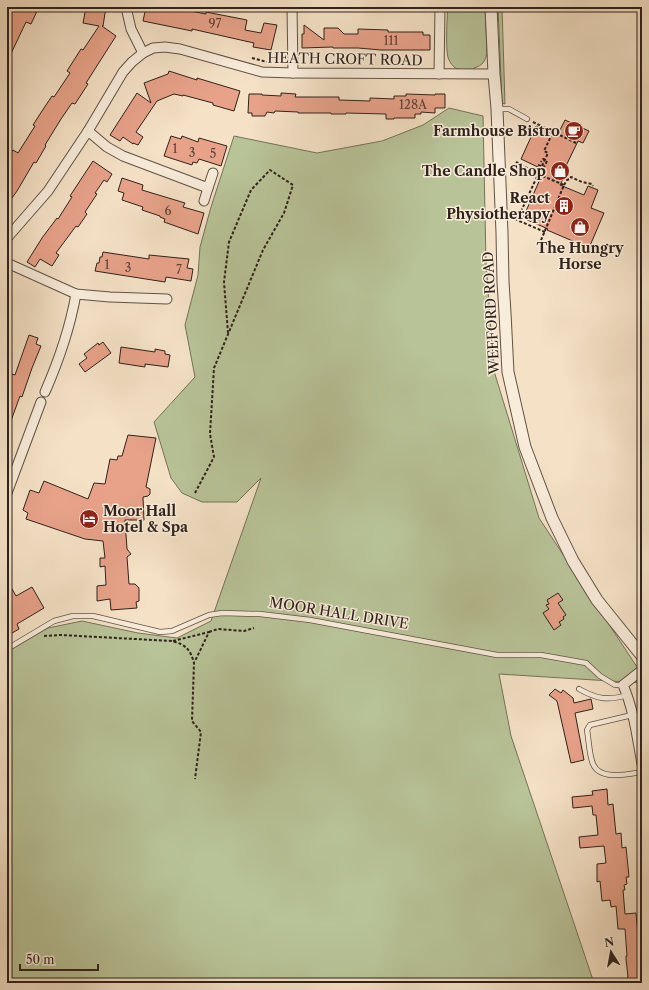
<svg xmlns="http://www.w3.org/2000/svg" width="649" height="990" viewBox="0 0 649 990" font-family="'Libre Caslon Text',serif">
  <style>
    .green { fill: #b8c398; stroke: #74725a }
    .building { fill: #e7a289; stroke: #2f221b }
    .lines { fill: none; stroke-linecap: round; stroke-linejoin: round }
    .service-casing { stroke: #605246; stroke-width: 6 }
    .minor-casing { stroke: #605246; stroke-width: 11 }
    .tertiary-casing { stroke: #605246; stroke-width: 13 }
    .path { stroke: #2f221b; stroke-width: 2; stroke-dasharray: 3 2; stroke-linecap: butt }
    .service { stroke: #f8ecda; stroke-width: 4.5 }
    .minor { stroke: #f8ecda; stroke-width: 9 }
    .tertiary { stroke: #f8ecda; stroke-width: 11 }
    .labels { text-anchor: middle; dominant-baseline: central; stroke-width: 3; stroke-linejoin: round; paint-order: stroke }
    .number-label { font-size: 12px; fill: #5d4236 }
    .street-label { font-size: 14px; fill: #2f221b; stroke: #f8ecda }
    .poi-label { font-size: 14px; font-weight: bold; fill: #2f221b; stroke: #f8ecda; text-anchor: end }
  </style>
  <rect width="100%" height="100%" fill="#f4e1c6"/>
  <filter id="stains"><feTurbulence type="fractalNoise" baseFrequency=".005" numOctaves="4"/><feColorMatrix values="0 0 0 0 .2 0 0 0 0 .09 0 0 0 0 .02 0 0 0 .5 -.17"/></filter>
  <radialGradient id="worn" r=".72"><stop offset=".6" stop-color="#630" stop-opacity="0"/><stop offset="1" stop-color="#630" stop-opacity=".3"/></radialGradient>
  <g class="green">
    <path d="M448 7H485L487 53C485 62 483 65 474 68L473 70C468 70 462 71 458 69 454 68 451 64 449 60 445 53 447 18 448 7Z"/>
    <polygon points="498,7 502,7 505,104 502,103"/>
    <polygon points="449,108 483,116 486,262 494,371 539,518 635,664 642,671 642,683 499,674 511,736 594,983 7,983 7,652 48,628 82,621 138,633 177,638 211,621 261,478 237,502 202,502 182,493 171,478 154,422 195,377 185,325 198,275 200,247 211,207 234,136 317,153 382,141 423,125"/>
  </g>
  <g class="building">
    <polygon points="11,7 39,7 31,24 26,22 7,62 7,15"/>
    <polygon points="86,7 106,7 103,26 102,26 116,36 86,83 88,84 75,104 72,103 61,119 45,145 46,146 36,163 34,162 17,191 7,205 7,166 11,160 8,158 13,150 18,153 35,126 33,125 42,111 52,96 54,97 70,73 67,71 81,49 83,50 99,26 83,23"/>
    <polygon points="146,7 181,7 180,9 206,14 206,12 247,20 245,30 261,33 264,23 277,25 271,50 253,47 254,43 192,29 192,31 143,21"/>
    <polygon points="304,25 324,40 324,28 338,28 344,34 358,34 358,29 388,30 388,32 423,32 423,35 430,35 430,50 381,50 358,48 333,48 333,47 302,48 302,34 304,34"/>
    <polygon points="169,71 197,80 197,78 240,91 234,111 213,105 213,103 183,95 183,96 174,94 157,101 136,132 143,137 138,145 133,143 133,144 123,137 120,141 110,135 137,93 151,103 144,83 168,74"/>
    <polygon points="281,93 296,94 295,97 339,97 339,100 370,101 370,98 394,99 394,96 406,96 406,94 435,95 435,94 445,94 445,108 435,108 435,113 421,112 421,114 415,114 415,118 394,118 394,119 386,119 386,114 346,113 346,114 331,114 331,113 298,113 298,112 275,111 274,113 267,112 265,116 252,116 252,113 248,113 249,94 262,94 262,95 281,96"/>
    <polygon points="565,120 589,131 583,143 578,141 565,168 568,170 560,185 584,195 588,186 598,190 591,208 604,213 589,248 547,230 548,229 523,218 544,170 521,159 536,126 557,136"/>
    <polygon points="171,136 181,139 182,136 198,142 199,138 227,146 221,166 199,159 197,163 193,162 192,165 164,156"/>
    <polygon points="93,161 112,174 107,182 104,180 95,193 97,194 85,212 87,214 78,227 76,226 56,253 59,255 52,266 40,259 35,267 27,262 42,238 57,218 58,219 72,197 70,196"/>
    <polygon points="122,178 143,185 142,190 185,203 183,207 204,213 198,234 164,222 165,219 160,217 160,216 142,210 143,207 122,200 124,193 118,191"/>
    <polygon points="103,252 149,259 149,255 189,259 187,268 193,269 191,281 166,277 165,282 95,271 97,263 99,263 100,257 102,257"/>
    <polygon points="29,335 38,338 36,344 41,346 32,368 22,397 20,396 8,429 7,429 7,388 12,374 15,375"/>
    <polygon points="103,342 111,353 85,372 79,364 87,358 84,354 98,343 99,345"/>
    <polygon points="121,347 155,352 155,349 165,351 165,354 170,355 168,367 145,364 145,367 119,363"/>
    <polygon points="128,435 156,438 146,487 150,489 150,494 148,496 143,497 144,520 125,520 127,549 131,554 127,557 129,584 135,584 139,588 139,601 136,602 137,608 111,610 110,599 97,601 97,586 106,585 105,566 100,567 100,558 105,558 103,541 85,539 26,519 28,513 23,510 30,490 39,493 44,481 88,499 94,483 105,484 110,459 117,460 118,456 122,456"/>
    <polygon points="7,580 16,596 32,587 44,608 17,624 19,629 7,636"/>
    <polygon points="558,593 563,600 558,603 566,615 563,617 564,619 559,622 561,625 554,630 543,613 549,609 546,605 549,604 547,600"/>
    <polygon points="555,689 561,693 563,690 573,698 574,703 591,699 593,709 575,713 584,760 571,763 557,701 549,695"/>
    <polygon points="607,789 608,805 613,804 616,834 621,833 622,848 626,847 629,877 626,877 627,884 624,885 625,890 623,890 625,914 636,913 642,982 621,983 628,977 626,959 626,956 627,956 625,929 618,929 616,906 611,907 610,900 602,901 600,881 597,882 597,864 606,863 604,846 580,848 579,837 598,835 596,815 593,815 592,806 573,808 572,797 593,795 592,791"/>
  </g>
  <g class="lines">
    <defs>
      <g id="service">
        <polyline points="497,109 509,109 527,119"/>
        <polyline points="7,649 54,621 73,616 93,616 160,632 172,631 209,615 222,613 260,614 310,620 497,655 541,655 586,663 600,676 615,685 623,685"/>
        <path d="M579 689C597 699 608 701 627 695"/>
        <path d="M632 715 590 725 587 730C589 741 589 754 593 764 600 781 628 774 642 772"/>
      </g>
      <g id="minor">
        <polyline points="126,7 131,29 143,53"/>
        <polyline points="292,7 293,73"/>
        <polyline points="439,74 440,7"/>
        <polyline points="88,131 107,147 123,156 208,188 213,173"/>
        <polyline points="204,201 208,188"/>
        <polyline points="7,238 48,191 88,131 123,72 132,62 143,53 153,48 165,47 180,49 262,72 293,73 494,74"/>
        <polyline points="7,263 76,294 110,297 167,299"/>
        <path d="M45 392C59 360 70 328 76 294"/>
        <polyline points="7,493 41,402"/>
        <path d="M642 670 623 685C634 710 637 738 642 764"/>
      </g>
      <polyline id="tertiary" points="491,7 494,74 497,109 502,233 503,282 505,313 508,372 525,447 552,518 573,561 597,600 642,656"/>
    </defs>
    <use href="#service" class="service-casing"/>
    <use href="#minor" class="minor-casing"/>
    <use href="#tertiary" class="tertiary-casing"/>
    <g class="path">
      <polyline points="252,58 267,62"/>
      <polyline points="533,122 576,143"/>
      <polyline points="516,162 538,174 564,185 539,245"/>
      <polyline points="538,165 544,167 547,161 543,159 541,162"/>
      <polyline points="564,185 567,180 570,179 571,177 582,182 592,184 593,186"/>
      <polyline points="545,232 517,220 548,153 544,151 553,132"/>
      <polyline points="195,493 214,457 210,434 214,368 263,250 284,213 293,185 270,170 251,190 229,242 224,282 228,333"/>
      <polyline points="209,632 218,629 244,631 254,628"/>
      <path d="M44 636 61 635 172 641C186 645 190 649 194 663L192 721 201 732 195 779"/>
      <polyline points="173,641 209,632 195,661"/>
    </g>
    <use href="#service" class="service"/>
    <use href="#minor" class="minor"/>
    <use href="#tertiary" class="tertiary"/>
  </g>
  <defs>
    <symbol id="cafe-disc" viewBox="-11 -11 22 22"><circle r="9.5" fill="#8f2418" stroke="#f8ecda"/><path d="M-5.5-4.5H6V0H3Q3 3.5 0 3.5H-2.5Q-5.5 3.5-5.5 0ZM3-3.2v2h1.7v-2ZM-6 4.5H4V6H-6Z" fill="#fff"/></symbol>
    <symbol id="shop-disc" viewBox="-11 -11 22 22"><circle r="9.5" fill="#8f2418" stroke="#f8ecda"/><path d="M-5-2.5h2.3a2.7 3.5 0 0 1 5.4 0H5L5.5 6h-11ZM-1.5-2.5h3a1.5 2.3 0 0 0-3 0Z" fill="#fff"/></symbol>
    <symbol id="building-disc" viewBox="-11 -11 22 22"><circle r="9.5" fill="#8f2418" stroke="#f8ecda"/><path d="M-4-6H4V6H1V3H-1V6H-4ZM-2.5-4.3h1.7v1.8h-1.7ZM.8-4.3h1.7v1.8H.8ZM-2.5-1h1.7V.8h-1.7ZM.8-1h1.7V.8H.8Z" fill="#fff"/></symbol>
    <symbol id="hotel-disc" viewBox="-11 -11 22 22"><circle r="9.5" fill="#8f2418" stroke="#f8ecda"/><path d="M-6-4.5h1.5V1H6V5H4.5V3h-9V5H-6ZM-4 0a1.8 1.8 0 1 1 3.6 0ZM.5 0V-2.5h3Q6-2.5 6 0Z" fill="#fff"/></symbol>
  </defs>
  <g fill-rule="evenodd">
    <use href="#cafe-disc" x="563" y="120" width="22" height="22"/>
    <use href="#shop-disc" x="549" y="160" width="22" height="22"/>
    <use href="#building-disc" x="553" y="195" width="22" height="22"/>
    <use href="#shop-disc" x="569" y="216" width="22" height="22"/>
    <use href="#hotel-disc" x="78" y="508" width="22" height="22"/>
  </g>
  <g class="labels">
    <g class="number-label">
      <text x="215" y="23">97</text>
      <text x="391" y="40">111</text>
      <text x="413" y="104">128A</text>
      <text x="175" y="148">1</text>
      <text x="192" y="152">3</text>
      <text x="213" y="153">5</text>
      <text x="168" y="210">6</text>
      <text x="107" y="264">1</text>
      <text x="128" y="267">3</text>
      <text x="179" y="269">7</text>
    </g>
    <g class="street-label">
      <text transform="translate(345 59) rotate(1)">HEATH CROFT ROAD</text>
      <text transform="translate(491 313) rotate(-93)">WEEFORD ROAD</text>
      <text transform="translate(339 613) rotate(9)">MOOR HALL DRIVE</text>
    </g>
    <g class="poi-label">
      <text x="560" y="131">Farmhouse Bistro</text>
      <text x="546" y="171">The Candle Shop</text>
      <text x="550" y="198">React<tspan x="550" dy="16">Physiotherapy</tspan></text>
      <text x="580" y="248" text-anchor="middle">The Hungry<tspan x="580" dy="16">Horse</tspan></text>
      <text x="103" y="511" text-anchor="start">Moor Hall<tspan x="103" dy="16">Hotel &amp; Spa</tspan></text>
    </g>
  </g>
  <rect width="649" height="990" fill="none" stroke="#f4e1c6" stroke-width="24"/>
  <rect x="8" y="8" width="633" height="974" fill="none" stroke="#2f221b" stroke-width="2"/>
  <rect x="12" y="12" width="625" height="966" fill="none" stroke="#2f221b"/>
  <g transform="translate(611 952) rotate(349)" stroke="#f8ecda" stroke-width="3" paint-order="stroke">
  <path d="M0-3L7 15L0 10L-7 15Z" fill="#2f221b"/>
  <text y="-6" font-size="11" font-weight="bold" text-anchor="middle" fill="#2f221b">N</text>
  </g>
  <path d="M20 964v6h78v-6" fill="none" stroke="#2f221b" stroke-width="2"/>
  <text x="26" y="964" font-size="12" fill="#2f221b" stroke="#f8ecda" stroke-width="3" paint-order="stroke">50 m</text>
  <rect width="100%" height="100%" filter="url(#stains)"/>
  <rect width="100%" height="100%" fill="url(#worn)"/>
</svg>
